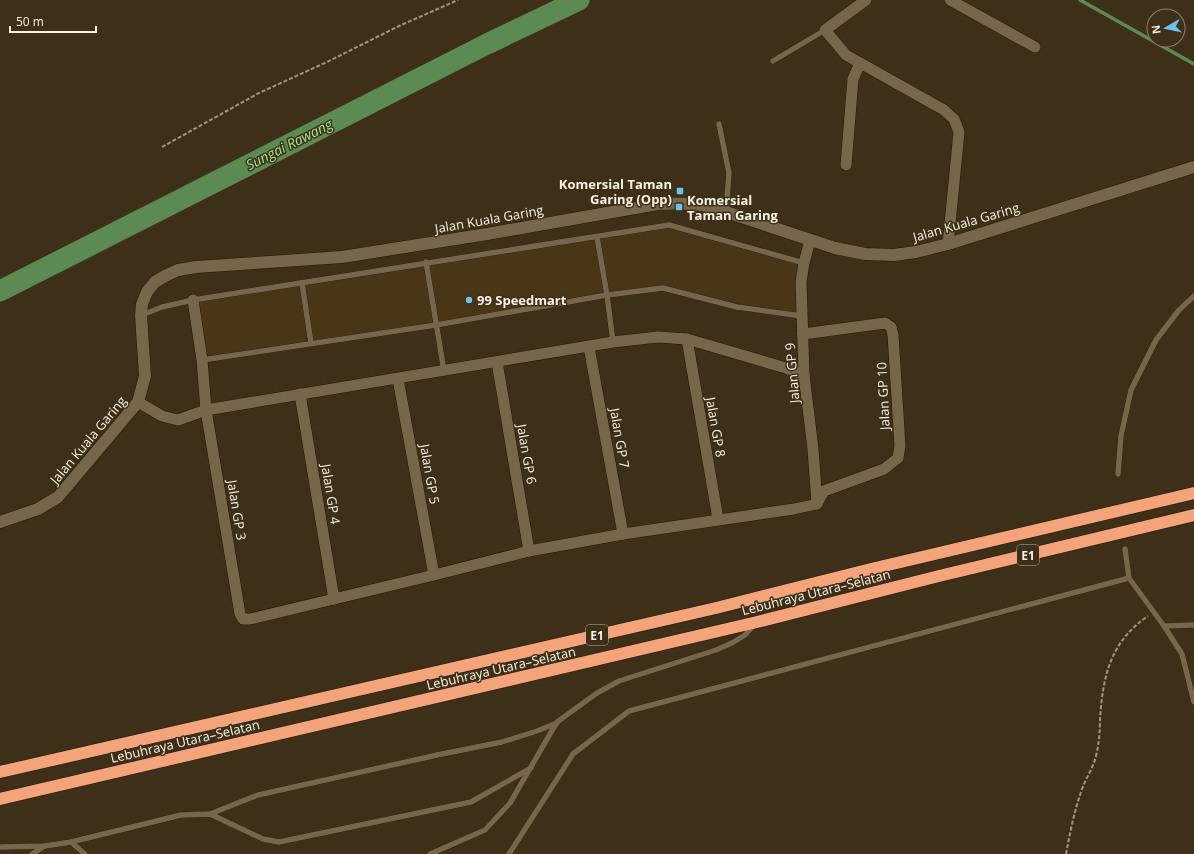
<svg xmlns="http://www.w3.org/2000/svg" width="1194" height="854" viewBox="0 0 1194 854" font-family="'Open Sans',sans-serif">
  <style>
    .built { fill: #483617 }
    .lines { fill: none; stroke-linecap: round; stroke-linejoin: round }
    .stream { stroke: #5b8b53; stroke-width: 3.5 }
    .river { stroke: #5b8b53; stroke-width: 21 }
    .lane-casing { stroke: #251702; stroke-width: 6 }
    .street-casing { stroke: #251702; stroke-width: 12 }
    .secondary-casing { stroke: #251702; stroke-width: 13 }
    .highway-casing { stroke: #251702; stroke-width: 13 }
    .path { stroke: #a19583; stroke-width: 2; stroke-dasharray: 4 2; stroke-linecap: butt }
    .lane { stroke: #76664c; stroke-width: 5.5 }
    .street { stroke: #76664c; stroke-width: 11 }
    .secondary { stroke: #76664c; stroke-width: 12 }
    .highway { stroke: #f4a47b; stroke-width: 12 }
    .poi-dot { fill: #6bc3f2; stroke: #3e3018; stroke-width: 1.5 }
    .labels { text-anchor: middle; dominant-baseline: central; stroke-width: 3; stroke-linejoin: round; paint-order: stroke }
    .shield { fill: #3e3018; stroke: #c2b7a6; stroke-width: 1 }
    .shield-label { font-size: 12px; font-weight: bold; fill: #faf1e3 }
    .poi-label { font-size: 13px; font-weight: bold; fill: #faf1e3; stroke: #3e3018; text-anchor: start }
    .street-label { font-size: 13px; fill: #faf1e3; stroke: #3e3018 }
    .water-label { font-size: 14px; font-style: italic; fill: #a1e696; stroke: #3e3018 }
  </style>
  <rect width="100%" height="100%" fill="#3e3018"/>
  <polygon class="built" points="668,228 797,264 798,313 737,303 663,285 533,305 428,324 206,356 198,302 463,259"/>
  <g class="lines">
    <polyline class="stream" points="1080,0 1194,64"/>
    <polyline class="river" points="0,291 487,44 579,0"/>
    <defs>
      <g id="lane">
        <polyline points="773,61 825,30"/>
        <polyline points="719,124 729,173 726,212"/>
        <polyline points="597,237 607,295 613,342"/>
        <polyline points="426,262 444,371"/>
        <polyline points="302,283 311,343"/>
        <polyline points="142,315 162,307 193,300 669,225 804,263"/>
        <polyline points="202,360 436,325 607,295 663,288 737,307 802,316"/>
        <polyline points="1118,474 1121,436 1131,390 1156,340 1179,310 1194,296"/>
        <polyline points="1125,549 1129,578 1164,626 1182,654 1194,702"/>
        <polyline points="1164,626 1194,625"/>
        <polyline points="210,814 258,795 437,755 502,742 537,731 557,723"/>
        <polyline points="71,842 181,815 210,814 263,839 279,842 471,802 531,768"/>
        <polyline points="0,847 45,846 71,842 85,854"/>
        <polyline points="32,854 45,846"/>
        <polyline points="430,854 485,830 510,803 557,722 597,693 619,681 716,650 732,643 745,635 755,624"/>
        <polyline points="509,854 573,754 629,711 1129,578"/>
      </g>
      <g id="street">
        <polyline points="866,0 825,30 846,55 944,110 954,119 959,132 948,244"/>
        <polyline points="950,0 1035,47"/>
        <polyline points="846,165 853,79 860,63"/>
        <polyline points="810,240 804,263 801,282 804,375 813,449 817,503"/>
        <polyline points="193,300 202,360 206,410 240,614 243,619 250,619 434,575 529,551 623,534 794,509 817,504"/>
        <polyline points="803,334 885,323 891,327 893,335 900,446 898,458 884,469 824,491 817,504"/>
        <polyline points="687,339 718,519"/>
        <polyline points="589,347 623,534"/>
        <polyline points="497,362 529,551"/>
        <polyline points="398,379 434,575"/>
        <polyline points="300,394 334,599"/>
        <polyline points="138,402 162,416 178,420 206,410 613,342 658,337 687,339 786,368 804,375"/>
      </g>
      <path id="secondary" d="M0 522 38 509 58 497 138 402 145 376 141 315 142 304 147 292 155 282 165 276 178 270 196 267 342 257 487 234 658 204C676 203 693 203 711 207L835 248 865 254 894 255 916 252 948 244 1194 167"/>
      <g id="highway">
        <polyline points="0,772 716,608 871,569 1194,493"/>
        <polyline points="0,799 757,622 939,576 1194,515"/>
      </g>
    </defs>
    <use href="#lane" class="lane-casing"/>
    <use href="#street" class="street-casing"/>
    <use href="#secondary" class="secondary-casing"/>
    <use href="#highway" class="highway-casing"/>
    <g class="path">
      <polyline points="162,147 259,93 327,62 399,26 458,0"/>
      <path d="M1066 854C1070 833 1074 812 1081 792 1085 779 1093 769 1096 756 1099 743 1100 732 1100 719 1103 676 1110 642 1148 616"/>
    </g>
    <use href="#lane" class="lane"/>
    <use href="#street" class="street"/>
    <use href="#secondary" class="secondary"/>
    <use href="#highway" class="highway"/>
  </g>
  <g class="poi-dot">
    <rect x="676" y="187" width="8" height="8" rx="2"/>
    <rect x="675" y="203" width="8" height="8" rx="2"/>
    <circle cx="469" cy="300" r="4"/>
  </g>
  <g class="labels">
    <g class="shield">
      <rect x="1017" y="545" width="22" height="20" rx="3"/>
      <rect x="586" y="625" width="22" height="20" rx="3"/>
    </g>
    <g class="shield-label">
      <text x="1028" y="555">E1</text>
      <text x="597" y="635">E1</text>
    </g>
    <g class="poi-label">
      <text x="672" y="184" text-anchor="end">Komersial Taman<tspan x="672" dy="15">Garing (Opp)</tspan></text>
      <text x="687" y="200">Komersial<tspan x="687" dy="15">Taman Garing</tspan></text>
      <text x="477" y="300">99 Speedmart</text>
    </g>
    <g class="street-label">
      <text transform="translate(489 219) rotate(-10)">Jalan Kuala Garing</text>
      <text transform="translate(966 222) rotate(-16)">Jalan Kuala Garing</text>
      <text transform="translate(792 373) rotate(-95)">Jalan GP 9</text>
      <text transform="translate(883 396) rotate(-93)">Jalan GP 10</text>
      <text transform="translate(716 427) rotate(80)">Jalan GP 8</text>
      <text transform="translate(620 438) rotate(80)">Jalan GP 7</text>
      <text transform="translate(88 440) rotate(-50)">Jalan Kuala Garing</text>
      <text transform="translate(527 454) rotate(80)">Jalan GP 6</text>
      <text transform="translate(430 474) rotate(80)">Jalan GP 5</text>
      <text transform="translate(331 494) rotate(81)">Jalan GP 4</text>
      <text transform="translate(237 510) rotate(81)">Jalan GP 3</text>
      <text transform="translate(816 592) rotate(-14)">Lebuhraya Utara–Selatan</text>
      <text transform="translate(501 668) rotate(-13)">Lebuhraya Utara–Selatan</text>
      <text transform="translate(185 741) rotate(-13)">Lebuhraya Utara–Selatan</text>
    </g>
    <g class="water-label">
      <text transform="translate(289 144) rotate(-27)">Sungai Rawang</text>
    </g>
  </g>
  <g transform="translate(1166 28) rotate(261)"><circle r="19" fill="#3e3018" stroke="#897d69"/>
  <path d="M0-3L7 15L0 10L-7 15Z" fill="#6bc3f2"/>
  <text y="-6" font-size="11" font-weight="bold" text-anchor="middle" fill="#faf1e3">N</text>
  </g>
  <path d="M10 26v6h86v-6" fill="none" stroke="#faf1e3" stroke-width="2"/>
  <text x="16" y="26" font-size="12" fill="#faf1e3" stroke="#3e3018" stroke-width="3" paint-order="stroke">50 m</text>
</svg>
